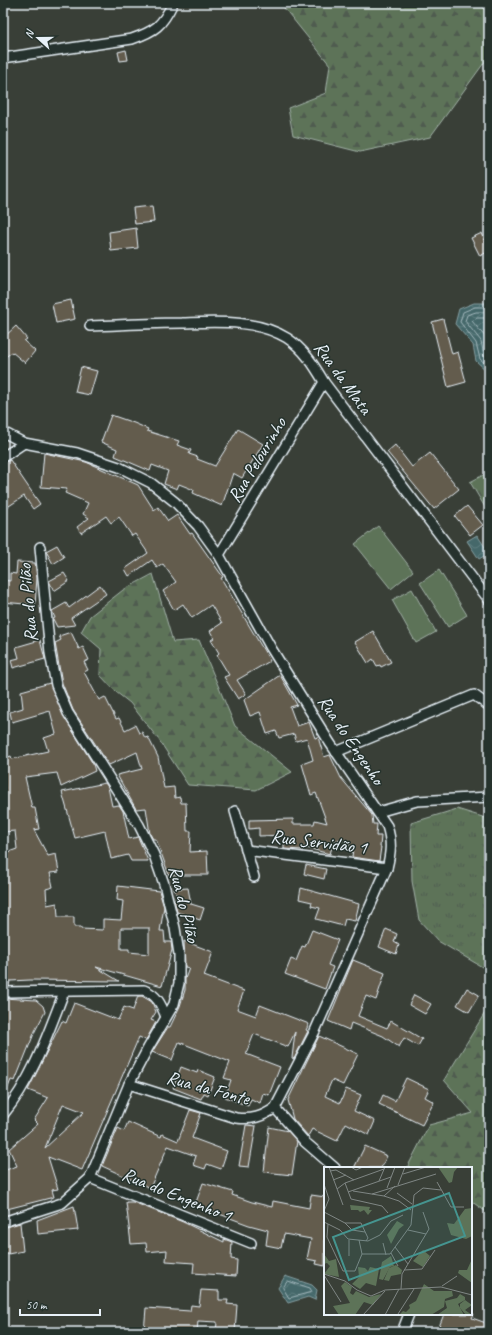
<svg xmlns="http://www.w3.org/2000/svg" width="492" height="1335" viewBox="0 0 492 1335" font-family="Caveat,sans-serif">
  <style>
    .grass { fill: url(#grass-tufts); stroke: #a2b2a8 }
    .forest { fill: url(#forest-firs); stroke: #a2b2a8 }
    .pitch { fill: #5d7358; stroke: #a2b2a8 }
    .water { fill: url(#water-waves); stroke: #869fa3 }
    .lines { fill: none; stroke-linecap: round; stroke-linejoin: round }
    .shore { stroke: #a6babf; stroke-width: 1 }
    .building { fill: #645c4e; stroke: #e8f1f8; fill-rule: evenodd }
    .minor-casing { stroke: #e8f1f8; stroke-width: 12 }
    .minor { stroke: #26332d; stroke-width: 9 }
    .labels { text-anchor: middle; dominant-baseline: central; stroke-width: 3; stroke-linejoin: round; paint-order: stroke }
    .street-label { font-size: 19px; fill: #e8f1f8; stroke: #26332d }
    .inset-road { fill: none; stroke: #7f8684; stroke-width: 1 }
    .view { fill: #459590; fill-opacity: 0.15; stroke: #459590; stroke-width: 2 }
    .inset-edge { fill: none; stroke: #e8f1f8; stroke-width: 2 }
  </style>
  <defs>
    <pattern id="grass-tufts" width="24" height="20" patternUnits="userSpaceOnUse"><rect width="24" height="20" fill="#5d7358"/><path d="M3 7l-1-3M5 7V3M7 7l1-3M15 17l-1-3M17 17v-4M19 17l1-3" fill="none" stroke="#505b50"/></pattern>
    <pattern id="forest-firs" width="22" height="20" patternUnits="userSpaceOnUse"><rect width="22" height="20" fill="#5d7358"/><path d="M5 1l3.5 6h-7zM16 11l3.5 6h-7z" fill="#505b50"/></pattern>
    <pattern id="water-waves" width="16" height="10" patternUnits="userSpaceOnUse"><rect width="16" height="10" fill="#44686a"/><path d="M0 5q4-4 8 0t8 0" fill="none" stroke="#5f7e80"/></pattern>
  </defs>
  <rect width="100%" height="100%" fill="#393f37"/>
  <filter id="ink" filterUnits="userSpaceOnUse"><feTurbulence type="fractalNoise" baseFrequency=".025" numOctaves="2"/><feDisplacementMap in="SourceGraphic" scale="8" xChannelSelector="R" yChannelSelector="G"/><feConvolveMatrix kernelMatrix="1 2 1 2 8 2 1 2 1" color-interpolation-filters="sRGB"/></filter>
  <g filter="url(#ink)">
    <polygon class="grass" points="457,809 489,819 489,971 438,941 419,920 412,881 411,823"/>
    <g class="forest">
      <polygon points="280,3 489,3 489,56 430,137 360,152 293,135 288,108 326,93 330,65"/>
      <polygon points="489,472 489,514 470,482"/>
      <polygon points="153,574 173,642 199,640 235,726 292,772 256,790 188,785 159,740 130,703 116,692 100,675 101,649 81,632 90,616 123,590"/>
      <polygon points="489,1006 489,1214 471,1201 471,1168 407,1168 429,1125 473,1113 444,1080"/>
    </g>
    <g class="pitch">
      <polygon points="378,526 413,571 391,589 355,544"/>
      <polygon points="439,570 467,615 448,627 420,583"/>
      <polygon points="412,589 436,632 416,643 392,600"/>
    </g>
    <g class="water">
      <polygon points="474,303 488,303 489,307 488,372 476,361 473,345 455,324 459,309"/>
      <polygon points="477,535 489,553 479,559 467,541"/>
      <polygon points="285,1276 312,1285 317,1290 315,1300 308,1297 288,1303 278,1288"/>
    </g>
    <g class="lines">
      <g class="shore">
        <polyline points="489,307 475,307 463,312 460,322 476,343 480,359 489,367"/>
        <polyline points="489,312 476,312 467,315 465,321 481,341 484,356 489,360"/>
        <polyline points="489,318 477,318 472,321 486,338 489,349"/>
        <polygon points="288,1281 310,1288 312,1292 289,1298 283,1288"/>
      </g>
    </g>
    <g class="building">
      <polygon points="126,50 128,60 120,61 118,52"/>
      <polygon points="152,206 154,222 135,224 133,208"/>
      <polygon points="136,228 138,248 111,251 109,232"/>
      <polygon points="482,233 489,251 480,256 471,238"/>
      <polygon points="71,300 75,319 56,323 52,304"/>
      <polygon points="443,319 452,354 458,352 466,382 448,387 432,322"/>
      <polygon points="16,326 27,339 24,341 35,351 25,363 12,352 3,359 3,338"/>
      <polygon points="81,367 97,371 90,395 75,392"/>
      <polygon points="111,415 134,423 148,429 147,431 179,441 177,445 191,450 189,454 198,457 197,459 215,466 238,429 263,444 242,478 233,473 222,506 193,493 194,490 179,484 177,489 164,484 168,471 152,465 150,471 115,456 117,449 101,442"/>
      <polygon points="395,445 412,467 430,453 459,489 434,509 387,452"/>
      <polygon points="44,453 86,462 138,485 154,510 158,507 168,521 177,515 190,534 192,533 223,577 221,578 270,661 237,680 246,694 238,699 224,677 229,675 217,655 219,653 211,640 214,638 210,631 222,623 211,605 192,618 183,604 174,610 163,591 176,582 163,564 157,568 152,560 129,576 125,569 148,553 135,534 132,536 119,517 111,523 106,516 81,533 77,527 89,518 83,514 88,503 65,493 67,489 41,487"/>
      <polygon points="10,460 40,504 33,509 24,496 3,510 3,464"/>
      <polygon points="467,506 483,525 470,535 455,516"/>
      <polygon points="57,545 64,557 53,564 46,551"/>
      <polygon points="17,562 35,563 37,578 35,605 3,602 3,580 10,581 10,573 16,574"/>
      <polygon points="64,573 69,581 54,591 49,581"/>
      <polygon points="100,585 106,594 71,618 75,625 57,627 53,619 55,618 52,611 66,603 69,608"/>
      <polygon points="373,631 391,662 381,667 380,665 377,666 373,659 368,663 355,642"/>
      <polygon points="71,632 79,649 83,647 89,660 84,662 88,670 84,672 99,700 105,697 116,719 119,718 125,730 135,725 139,733 142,732 145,738 148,737 158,757 164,788 174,787 175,798 180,797 181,803 186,803 187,831 191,831 190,852 207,851 208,875 169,875 156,839 153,839 150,834 146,808 136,809 117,775 142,769 137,752 109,765 73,710 62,683 55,643 61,640 59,636"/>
      <polygon points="40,640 45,659 13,668 11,660 19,658 16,647"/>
      <polygon points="280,675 297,705 290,707 297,726 309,722 315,738 318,737 324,757 330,755 341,778 372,815 373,824 377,824 376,836 381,836 380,847 381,847 379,861 352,857 353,849 349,848 350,842 334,840 330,854 303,847 303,850 284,849 284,835 259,836 259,828 249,829 249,820 293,819 293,824 314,824 315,820 327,823 316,793 311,795 302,764 313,760 307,738 296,741 294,734 279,738 276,731 267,734 260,712 250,716 244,700"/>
      <path d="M50 683 63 715 93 764 95 771 61 787 57 773 25 777 32 808H35L39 829 34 830 48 856 56 854 59 872 50 873 53 887 46 889 47 905 57 903 58 917H74V927H81V929L103 930V919L121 920 123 901 117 900 118 886 159 891 164 907 160 931H164L165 942H171L172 950 162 986 96 967 119 981 30 980 10 981 9 986H3V854L17 849 15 831 3 832V791H5L3 759 11 756 12 759 48 751 44 738 56 734 50 711 12 722 10 712 23 708 21 691ZM121 928H149V954L129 952V949H121Z"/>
      <polygon points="105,783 108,787 112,806 119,805 123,811 129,839 138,837 148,861 131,861 128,855 111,859 105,831 75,838 62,792"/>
      <polygon points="306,865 326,869 324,879 304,874"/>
      <polygon points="188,888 191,904 204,908 200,920 177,912 174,900 178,898 174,889"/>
      <polygon points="301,888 359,904 355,921 345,919 343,926 316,919 320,908 311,906 312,902 299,899"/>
      <polygon points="386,929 397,934 394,942 399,945 396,954 379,947"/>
      <polygon points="312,930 338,940 328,965 333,967 325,989 285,974 291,959 296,961 302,946 305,947"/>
      <polygon points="184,941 213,952 204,976 244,991 237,1009 256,1016 260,1005 309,1024 306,1030 308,1031 294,1059 292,1058 295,1032 288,1047 254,1034 246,1054 280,1067 269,1095 263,1093 260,1103 251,1099 248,1106 225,1097 231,1080 224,1078 230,1062 179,1042 172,1060 152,1052 168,1027 170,1027 180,1006 185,990 185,979 189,968 185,967"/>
      <polygon points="353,960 385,973 376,1000 366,996 358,1016 387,1028 391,1021 422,1039 418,1046 404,1038 399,1047 383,1036 351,1023 349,1030 328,1021"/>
      <polygon points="467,988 479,995 469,1012 457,1005"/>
      <polygon points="414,995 431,1004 425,1014 409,1005"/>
      <path d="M138 996H142L152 1002 156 1012 151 1020 156 1022 146 1040 139 1037 82 1170 48 1157 58 1189 52 1190 54 1197 3 1210V1171L17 1166 9 1149 38 1124 34 1120 48 1098 28 1090 62 1021 66 1023 74 1003 118 1020 124 1007 133 1010ZM63 1104 84 1112 45 1148Z"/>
      <polygon points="3,998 36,1000 43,1006 45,1012 35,1031 15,1081 11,1080 3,1100"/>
      <polygon points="319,1036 358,1054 343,1085 332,1080 325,1096 340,1103 346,1089 361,1095 354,1111 375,1121 369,1135 346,1123 337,1141 312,1129 308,1136 293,1119 288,1100"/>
      <polygon points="181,1067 197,1073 198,1070 215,1077 208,1095 204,1093 201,1099 173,1088"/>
      <polygon points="406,1078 429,1089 425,1097 434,1102 422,1125 379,1104 383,1095 395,1101"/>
      <polygon points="190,1110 201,1113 192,1138 227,1151 221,1169 207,1164 205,1169 193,1165 196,1156 168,1146 150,1188 102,1166 118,1128 124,1131 128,1122 161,1137 162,1134 178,1141"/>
      <polygon points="246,1125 256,1126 249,1167 239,1166"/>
      <polygon points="269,1127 288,1131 297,1141 292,1175 264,1172"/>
      <polygon points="365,1146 387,1156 381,1168 354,1168"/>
      <polygon points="203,1183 233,1192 232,1195 252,1202 272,1207 273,1201 309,1208 311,1195 325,1197 325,1266 316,1264 317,1261 307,1259 311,1239 284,1234 281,1248 266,1245 268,1230 249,1225 195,1205"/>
      <polygon points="126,1202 133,1202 183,1222 224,1242 224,1239 232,1242 231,1259 237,1260 236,1276 193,1273 194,1263 166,1261 167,1250 147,1252 146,1243 131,1244"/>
      <polygon points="74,1206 78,1230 38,1234 37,1220"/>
      <polygon points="20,1223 23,1251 3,1255 3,1228"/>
      <polygon points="201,1290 219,1291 219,1300 228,1300 227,1304 237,1305 235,1332 216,1332 217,1322 198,1321 197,1332 144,1332 146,1308 190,1311 191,1305 199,1306"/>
      <polygon points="444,1314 474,1314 472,1318 489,1324 489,1332 437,1332"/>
    </g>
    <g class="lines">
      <defs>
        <g id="minor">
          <path d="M3 58 132 39C155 31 162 26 173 3"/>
          <path d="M90 326C121 325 151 323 182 323 217 322 256 319 287 338 304 349 314 365 324 382L489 600"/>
          <path d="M3 432 24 443 77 453 119 467 151 483 175 502 198 526 219 555 271 648 330 743 387 826C392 842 391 852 387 868L315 1031 275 1108"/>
          <polyline points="3,457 24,443"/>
          <polyline points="219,555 324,382"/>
          <polyline points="336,752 474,695 489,706"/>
          <polyline points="235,811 254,877"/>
          <polyline points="378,812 417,801 489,797"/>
          <polyline points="246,850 387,868"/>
          <path d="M3 992 144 990C157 995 161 1004 166 1017"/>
          <path d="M129 1084 236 1118C252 1120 262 1117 275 1108"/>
          <polyline points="275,1108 305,1142 335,1168"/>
          <path d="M3 1115C33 1078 47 1036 64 992"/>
          <polyline points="90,1178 251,1243"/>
          <polyline points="3,1222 62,1203 90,1178 129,1084 148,1048 174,1004 179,983 179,954 175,928 164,884 154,855 139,825 68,713 56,685 50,653 40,547"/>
          <polyline points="402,1332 409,1314"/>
        </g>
      </defs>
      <use href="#minor" class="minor-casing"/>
      <use href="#minor" class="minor"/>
    </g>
  </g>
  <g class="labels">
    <g class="street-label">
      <text transform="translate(343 378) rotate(54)">Rua da Mata</text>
      <text transform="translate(257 460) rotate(-59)">Rua Pelourinho</text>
      <text transform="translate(28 603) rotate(-95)">Rua do Pilão</text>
      <text transform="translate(351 740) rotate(56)">Rua do Engenho</text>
      <text transform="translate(319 842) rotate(7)">Rua Servidão 1</text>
      <text transform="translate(184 904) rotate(76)">Rua do Pilão</text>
      <text transform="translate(208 1088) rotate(15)">Rua da Fonte</text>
      <text transform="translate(177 1195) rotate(22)">Rua do Engenho 1</text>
    </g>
  </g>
  <g transform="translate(324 1167)">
    <rect width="148" height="148" fill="#393f37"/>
    <path d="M67 89 70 99 66 100 59 113 55 112 58 95ZM136 127 141 130V133L134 137 140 148H113L123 141 121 134 133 131Z" fill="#5d7358"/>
    <path d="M114 0H134L130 5 128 15 125 16ZM26 38 46 40 45 43H48L44 48 40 43 36 45 34 43H27ZM148 41V69L142 72 127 68 123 56 130 57 141 42ZM73 54 80 58 75 62 67 77 63 68ZM99 83 106 89 99 100 89 94ZM0 87 5 94 12 92 15 110 0 107 6 99 3 96 0 97ZM148 92V116L134 106 135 103H143ZM72 98 78 103 77 107 67 109 65 114 60 113 65 101ZM34 100 41 101 44 104 46 100 55 102 52 119 42 116 36 122 28 117 35 110ZM21 115 28 120 26 126 29 128 32 124 45 130 57 127 49 138 40 135 31 148H15L9 139 26 136 17 119ZM100 117 110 124H128L129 129 121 132 120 140 107 148H75L79 144 82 145 86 141 85 138 92 134ZM141 133 148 138 141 143 148 148H142L136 141V137Z" fill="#5d7358"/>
    <path class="inset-road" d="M5 0 19 38M27 0 32 3 39 0M6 4 12 3 30 13M79 7 102 0M9 13 22 8M55 14 61 0M113 15 127 40H140M21 16 27 32 58 39 64 46M0 17 5 32 0 44M74 18 81 0M63 21 71 0M13 22 21 16 60 2M29 24 60 29 75 34 87 43M24 25 67 10M73 26 88 37M48 27 112 7M60 29 71 19M0 45 21 56 28 63 41 65M0 55 16 63 24 72 44 74 56 68 67 54 79 48M21 56H37L44 71 42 74M4 57 3 70 19 104H31L38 87M84 63 102 67M35 73 38 87M59 76 62 88M71 80 84 97M67 86 74 99M38 87H66L87 58 90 28 99 21 117 23M25 89V73M80 103 98 102 111 83M0 107 21 114 33 123 47 129 61 123 117 120 148 128M0 108 17 135M118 119 133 109M77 122 78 107 105 62 99 45M74 147 90 122M39 148 61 124M61 148 75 122"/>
    <path class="view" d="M125 26 141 69 25 113 9 70Z"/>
    <rect width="148" height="148" class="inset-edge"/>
  </g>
  <rect width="492" height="1335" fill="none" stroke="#26332d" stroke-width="16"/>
  <rect x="8" y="8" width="476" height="1319" fill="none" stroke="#e8f1f8" stroke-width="1.5" filter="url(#ink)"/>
  <g transform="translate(38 38) rotate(291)" stroke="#26332d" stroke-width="3" paint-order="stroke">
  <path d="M0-3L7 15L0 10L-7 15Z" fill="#e8f1f8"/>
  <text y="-6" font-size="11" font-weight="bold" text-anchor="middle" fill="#e8f1f8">N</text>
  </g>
  <path d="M20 1309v6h80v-6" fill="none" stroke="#e8f1f8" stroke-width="2"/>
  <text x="26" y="1309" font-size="12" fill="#e8f1f8" stroke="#26332d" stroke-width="3" paint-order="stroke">50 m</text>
</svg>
